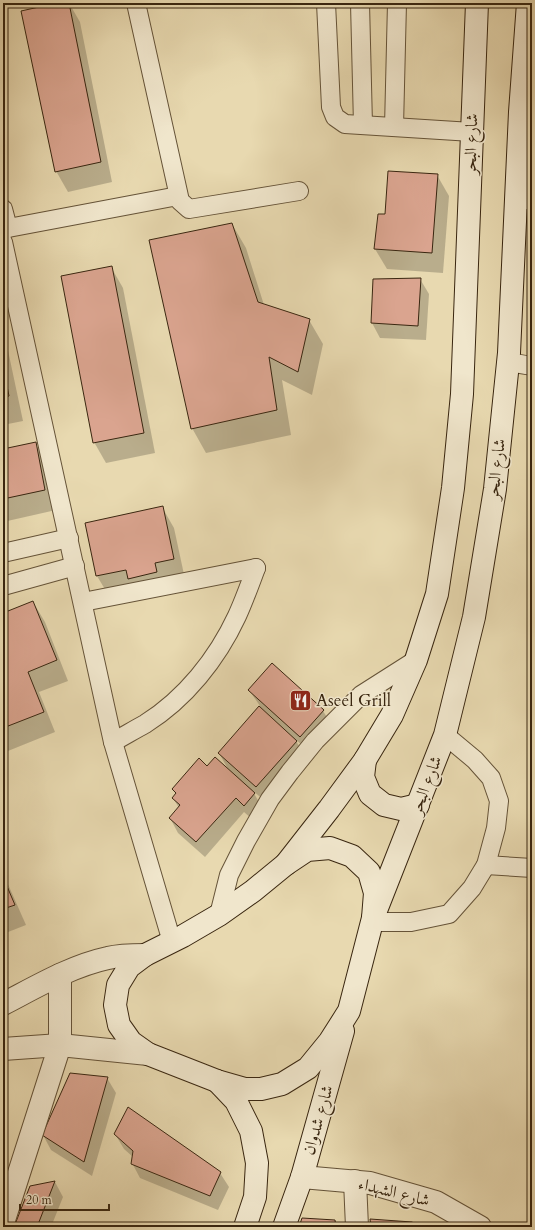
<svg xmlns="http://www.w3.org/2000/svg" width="535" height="1230" viewBox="0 0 535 1230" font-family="Cardo,Amiri,serif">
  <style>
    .shadow { fill: #0003 }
    .building { fill: #daa48f; stroke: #392610 }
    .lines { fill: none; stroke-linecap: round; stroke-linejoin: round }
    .service-casing { stroke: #655338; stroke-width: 20 }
    .minor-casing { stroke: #655338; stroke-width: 24 }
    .tertiary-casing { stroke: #655338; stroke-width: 24 }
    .secondary-casing { stroke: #392610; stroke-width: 24 }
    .service { stroke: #f0e6cc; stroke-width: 18 }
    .minor { stroke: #f0e6cc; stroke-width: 22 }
    .tertiary { stroke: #f0e6cc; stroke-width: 22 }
    .secondary { stroke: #f0e6cc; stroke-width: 22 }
    .labels { text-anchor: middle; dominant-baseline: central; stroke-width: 3; stroke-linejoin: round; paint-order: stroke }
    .street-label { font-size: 17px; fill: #392610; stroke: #f0e6cc }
    .poi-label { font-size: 17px; fill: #392610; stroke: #f0e6cc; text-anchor: start }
  </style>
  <rect width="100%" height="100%" fill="#e8d9b0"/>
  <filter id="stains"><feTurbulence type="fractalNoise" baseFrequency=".005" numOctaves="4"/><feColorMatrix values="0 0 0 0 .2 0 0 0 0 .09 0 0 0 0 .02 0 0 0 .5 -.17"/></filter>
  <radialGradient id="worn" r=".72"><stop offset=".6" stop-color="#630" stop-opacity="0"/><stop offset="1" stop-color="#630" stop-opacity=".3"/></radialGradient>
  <g class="shadow">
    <polygon points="61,3 69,3 80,22 112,182 68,192 56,171"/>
    <polygon points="437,175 449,196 443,273 387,269 375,249 386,215"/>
    <polygon points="232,224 246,248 264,305 309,320 323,344 312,395 282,380 291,435 206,453 192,428"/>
    <polygon points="111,267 123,288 155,453 106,463 94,442"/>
    <polygon points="420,279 429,294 426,340 380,338 372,323 374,280"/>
    <polygon points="3,327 23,421 3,425"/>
    <polygon points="35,443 47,463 56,510 3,522 3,450"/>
    <polygon points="162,507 174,528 185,579 109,596 97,576 86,524"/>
    <polygon points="33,602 45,622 68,681 39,692 55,732 3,753 3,614"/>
    <polygon points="249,690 323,711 332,725 309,751 295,739 305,756 265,801 252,790 263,809 253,820 244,812 205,857 178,833 170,818 179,808 173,798 176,795 173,789 208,767 229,771 219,753 260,706"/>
    <polygon points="3,873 26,925 3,934"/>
    <polygon points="107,1078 116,1093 92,1176 51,1150 43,1135"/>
    <polygon points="115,1134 220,1173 229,1187 218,1210 140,1178 132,1163 133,1157 124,1149"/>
    <polygon points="55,1182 63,1197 51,1227 15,1227 31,1187"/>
  </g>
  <g class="building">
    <polygon points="57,3 69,3 101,162 55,172 21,11"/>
    <polygon points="388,171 438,174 432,253 374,249 378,214 385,214"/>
    <polygon points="232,223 258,302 310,319 298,372 269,357 277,410 191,429 149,240"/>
    <polygon points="112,266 144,433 93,443 61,276"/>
    <polygon points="421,278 418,326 371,323 373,279"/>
    <polygon points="3,366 9,396 3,398"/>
    <polygon points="36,442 45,490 3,499 3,449"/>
    <polygon points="163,506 174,559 155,563 157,572 128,579 126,570 96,576 85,523"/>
    <polygon points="33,601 57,660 28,672 44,712 3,728 3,613"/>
    <polygon points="272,663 324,710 300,737 248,690"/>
    <polygon points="259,706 297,741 256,787 218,753"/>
    <polygon points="215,757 255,793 244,806 236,798 196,842 169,818 180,805 172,798 176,793 172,789 199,758 207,766"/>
    <polygon points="3,877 15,905 3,909"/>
    <polygon points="70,1073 108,1077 84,1162 42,1135"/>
    <polygon points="128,1107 221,1172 210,1196 131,1164 133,1151 114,1134"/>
    <polygon points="55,1181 37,1227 14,1227 30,1186"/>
    <polygon points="302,1218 335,1220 336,1227 299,1227"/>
    <polygon points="370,1219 412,1222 421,1227 371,1227"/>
  </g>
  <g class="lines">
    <defs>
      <g id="service">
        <polyline points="136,3 180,201 189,209 299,191"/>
        <polyline points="326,3 331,107 335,117 345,124 472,132"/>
        <polyline points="360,3 363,125"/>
        <polyline points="394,127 397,3"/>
        <polyline points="516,198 532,201"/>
        <polyline points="3,209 8,228"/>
        <polyline points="3,229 178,196"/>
        <polyline points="3,242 113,742 172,942"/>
        <polyline points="508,362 532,366"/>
        <polyline points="3,553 69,538"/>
        <polyline points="3,586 75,566"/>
        <polyline points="83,602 256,568"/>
        <path d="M113 742C124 736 134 730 145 724 185 699 217 659 237 616 244 601 250 584 256 568"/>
        <polyline points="486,865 532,868"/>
        <polyline points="219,915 229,875 246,841 270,799 290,772 315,741 361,695 416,660"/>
        <polyline points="372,922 411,922 449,914 472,888 486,865 496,828 499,801 491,778 475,760 445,735"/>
      </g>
      <g id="minor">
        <polyline points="355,1181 357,1227"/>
        <polyline points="3,1223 60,1045 60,975"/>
      </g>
      <g id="tertiary">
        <path d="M3 1004C36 987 71 966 108 958 120 955 132 955 145 955"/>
        <polyline points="3,1049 60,1045 148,1054"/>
        <polyline points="302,1177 370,1183 436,1202 480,1227"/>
      </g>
      <g id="secondary">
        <polyline points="365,760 363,777 370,794 384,805 401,809 418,805"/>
        <polygon points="330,848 352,856 369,872 375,893 373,918 349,1011 330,1041 308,1068 282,1084 261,1089 245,1089 217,1081 148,1054 131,1042 119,1025 115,1005 118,985 129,967 145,955 183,936 219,915 253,891 286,864 307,850"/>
        <polyline points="286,864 329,809 365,760 392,715 416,660 437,594 453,488 462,394 477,3"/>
        <polyline points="373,918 445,735 474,617 495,489 509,353 520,112 528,3"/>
        <polyline points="217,1081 236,1101 251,1131 257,1163 255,1197 245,1227"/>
        <polyline points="284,1227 302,1177 343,1031"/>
      </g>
    </defs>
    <use href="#service" class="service-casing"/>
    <use href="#minor" class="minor-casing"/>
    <use href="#tertiary" class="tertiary-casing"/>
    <use href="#secondary" class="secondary-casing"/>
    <use href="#service" class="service"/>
    <use href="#minor" class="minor"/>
    <use href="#tertiary" class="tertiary"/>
    <use href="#secondary" class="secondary"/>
  </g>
  <defs>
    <symbol id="restaurant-square" viewBox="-11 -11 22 22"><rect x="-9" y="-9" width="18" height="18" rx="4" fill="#8f2418" stroke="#f0e6cc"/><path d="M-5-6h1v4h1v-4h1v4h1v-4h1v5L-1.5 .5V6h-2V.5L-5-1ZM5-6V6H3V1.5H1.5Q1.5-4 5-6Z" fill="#fff"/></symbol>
  </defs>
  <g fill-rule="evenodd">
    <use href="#restaurant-square" x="288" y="688" width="25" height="25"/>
  </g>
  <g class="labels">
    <g class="street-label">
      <text transform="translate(471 144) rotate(-88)">شارع البحر</text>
      <text transform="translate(496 469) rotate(-83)">شارع البحر</text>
      <text transform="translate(426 785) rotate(-69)">شارع البحر</text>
      <text transform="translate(318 1120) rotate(-74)">شارع شدوان</text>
      <text transform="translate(394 1192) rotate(14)">شارع الشهداء</text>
    </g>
    <g class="poi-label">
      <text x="316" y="700">Aseel Grill</text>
    </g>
  </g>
  <rect width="535" height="1230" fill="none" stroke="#e8d9b0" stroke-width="16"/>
  <rect x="4" y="4" width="527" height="1222" fill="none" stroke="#392610" stroke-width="2"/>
  <rect x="8" y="8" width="519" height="1214" fill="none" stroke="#392610"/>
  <path d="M20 1204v6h89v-6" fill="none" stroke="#392610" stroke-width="2"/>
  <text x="26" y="1204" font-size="12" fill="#392610" stroke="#f0e6cc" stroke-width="3" paint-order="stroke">20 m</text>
  <rect width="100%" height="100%" filter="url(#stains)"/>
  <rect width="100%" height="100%" fill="url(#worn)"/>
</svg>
